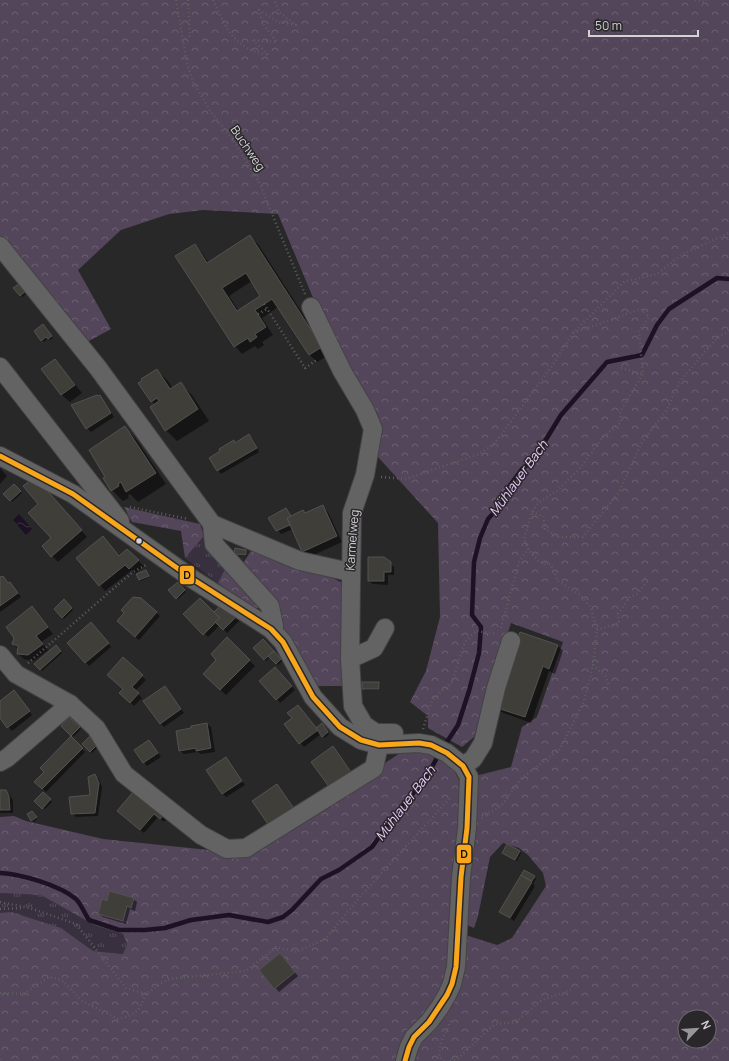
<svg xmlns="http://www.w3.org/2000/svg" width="729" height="1061" viewBox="0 0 729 1061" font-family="Manrope,sans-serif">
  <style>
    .grass { fill: url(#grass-tufts) }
    .forest { fill: url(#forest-crowns); fill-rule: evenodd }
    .water { fill: url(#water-waves) }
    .shadow { fill: #0007; fill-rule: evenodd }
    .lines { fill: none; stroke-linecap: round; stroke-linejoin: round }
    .stream { stroke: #1d1124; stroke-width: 4.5 }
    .building { fill: #403e39; stroke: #535252; fill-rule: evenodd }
    .minor-casing { stroke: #444344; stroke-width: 20 }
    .path { stroke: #5f5e5f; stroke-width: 2.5; stroke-dasharray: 1 3; stroke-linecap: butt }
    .minor { stroke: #646364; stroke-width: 18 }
    .bus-1-casing { stroke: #29272a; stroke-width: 8 }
    .bus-1 { stroke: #f8a61c; stroke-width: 5 }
    .bus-dot { fill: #d3d2d4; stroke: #29272a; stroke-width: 1.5 }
    .labels { text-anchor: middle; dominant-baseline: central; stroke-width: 3; stroke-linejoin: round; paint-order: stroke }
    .street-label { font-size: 12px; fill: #d3d2d4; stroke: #29272a }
    .water-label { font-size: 13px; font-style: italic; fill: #eccdfe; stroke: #29272a }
    .line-badge { stroke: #29272a; stroke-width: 1.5 }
    .pale-badge-label { font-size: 11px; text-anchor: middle; font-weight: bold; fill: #111 }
  </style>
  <defs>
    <pattern id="grass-tufts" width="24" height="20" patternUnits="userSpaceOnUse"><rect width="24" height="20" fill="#39303f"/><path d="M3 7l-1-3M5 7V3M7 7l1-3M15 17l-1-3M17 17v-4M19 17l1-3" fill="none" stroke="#554d5a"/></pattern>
    <pattern id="forest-crowns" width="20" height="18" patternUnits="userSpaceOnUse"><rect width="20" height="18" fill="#53455a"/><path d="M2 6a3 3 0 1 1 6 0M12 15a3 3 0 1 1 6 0" fill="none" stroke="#6b5f71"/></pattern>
    <pattern id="water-waves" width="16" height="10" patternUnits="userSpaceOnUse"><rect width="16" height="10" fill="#1d1124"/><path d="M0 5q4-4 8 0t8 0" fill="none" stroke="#3d3343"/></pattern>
  </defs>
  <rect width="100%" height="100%" fill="#292829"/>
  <g class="grass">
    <polygon points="204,536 226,567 218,583 185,558"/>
    <polygon points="0,893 41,895 94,925 123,934 127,944 123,954 93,951 61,928 0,913"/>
  </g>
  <g class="forest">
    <path d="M0 0H729V1061H0V913L11 912 61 928 93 951 123 954 127 944 123 934 94 925 41 895 0 893V817L14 816 26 821 103 839 247 854 323 805 403 751 428 753 452 766 459 780V826L449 918 456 932 497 945 512 938 546 886 543 873 528 855 519 848 503 843 490 857 478 916 474 928 465 924 471 777 511 767 522 727 537 717 563 642 511 623 474 737 462 747 428 728V716L410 702 426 671 440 617 438 523 378 457 379 420 332 343 278 214 203 210 169 214 121 230 78 270 111 329 87 342 0 237ZM685 1017H709V1041H685Z"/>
    <polygon points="124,507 200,524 204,536 185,558 181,531 132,522"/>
    <polygon points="252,549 331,577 348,586 345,686 312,686 241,567"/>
    <polygon points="226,567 259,607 253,610 218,583"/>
  </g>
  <polygon class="water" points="19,514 32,529 26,535 13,520"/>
  <g class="shadow">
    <path d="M250 237 258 244 329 355 317 362 310 355 278 307 262 318 273 335 262 342 264 345 258 349 255 346 242 354 235 346 195 245 202 253 209 263ZM252 281 262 296 239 311 229 296Z"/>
    <polygon points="20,284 27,293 22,297 15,288"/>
    <polygon points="45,327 53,338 50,340 48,338 44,342 42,340"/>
    <polygon points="55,360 62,368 82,393 70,402 62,395 42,369"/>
    <polygon points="157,370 168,381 173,389 181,384 192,395 209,421 177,441 166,430 155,405 152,401"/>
    <polygon points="100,396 114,417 91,432 87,428"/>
    <polygon points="125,428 136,439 166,484 138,502 130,494 128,496 129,498 123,501 112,490"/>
    <polygon points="249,436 253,439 259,452 221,474 218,470 234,441 236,443"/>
    <polygon points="0,468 7,476 0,484"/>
    <polygon points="14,485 22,493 12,502 5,494"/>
    <polygon points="49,494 87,537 58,562 43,546 52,538"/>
    <polygon points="322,506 328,512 342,542 309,557 303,551 293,529 281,534 270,519 286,509 292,517 305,514"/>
    <polygon points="127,551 144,566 135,574 132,570 105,591 77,558 119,557"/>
    <polygon points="246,551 247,552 247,556 237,555 235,553"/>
    <polygon points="390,563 394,567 394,575 388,575 388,585 373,584 369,581"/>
    <polygon points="146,571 149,577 141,581 140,580"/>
    <polygon points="0,579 13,587 21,597 0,612"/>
    <polygon points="177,583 186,592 178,599 169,591"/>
    <polygon points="141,599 160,616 139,640 122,625"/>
    <polygon points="64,600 73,610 64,619 55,609"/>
    <polygon points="222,605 240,620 227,633 220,625 208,637 185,614 214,613"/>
    <polygon points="37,614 53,634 41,642 48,650 34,661 24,659 18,654 18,649 13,644"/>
    <polygon points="95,627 111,647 89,666 69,643"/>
    <polygon points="227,639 255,666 226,695 204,674 218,660"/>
    <polygon points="263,640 282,661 278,665 270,657 266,661 254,648"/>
    <polygon points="557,645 563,651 555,674 549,671 531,723 501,712 495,706"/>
    <polygon points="56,646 62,653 42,671 36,664"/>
    <polygon points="123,659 146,680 135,691 142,698 134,706 121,693 124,689"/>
    <polygon points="279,672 295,690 280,703 277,699"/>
    <polygon points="379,683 380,685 380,690 365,690 363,688"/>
    <polygon points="165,687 184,713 164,727 160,723"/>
    <polygon points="18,695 32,715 12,731 0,716 0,702"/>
    <polygon points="69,718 81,729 72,738 85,752 46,792 36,782 46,772 42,768 73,736 62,726"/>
    <polygon points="207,724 211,727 215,752 201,754 198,752 184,754 180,751 193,729"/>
    <polygon points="286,724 316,729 323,725 329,734 325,738 321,734 304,747"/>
    <polygon points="93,738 97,748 92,753 83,744"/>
    <polygon points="152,745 161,757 147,766 135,750"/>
    <polygon points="333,747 338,753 356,778 336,793"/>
    <polygon points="226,758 245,785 226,797 223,794"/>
    <polygon points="95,776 99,779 102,787 98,816 76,817 72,813 91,795"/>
    <polygon points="0,791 6,791 10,795 13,801 13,813 0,813"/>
    <polygon points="43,793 52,802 45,809 36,801"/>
    <polygon points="154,811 169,817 164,822 158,817 144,833 122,814"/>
    <polygon points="34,813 37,819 33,822 32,820"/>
    <polygon points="507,845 521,853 517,861 503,853"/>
    <polygon points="525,871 536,879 533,884 535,886 514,921 500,911"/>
    <polygon points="133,899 137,902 135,911 130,909 126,924 103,917 99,914 107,902"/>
    <polygon points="283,958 298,976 279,992 261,970"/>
  </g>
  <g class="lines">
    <g class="stream">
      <polyline points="443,748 458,725 469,691 479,653 481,627 472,615 474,562 480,538 488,519 502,504 508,488 522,469 534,459 561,415 607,362 642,355 657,325 669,309 717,278 729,279"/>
      <path d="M0 873C21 874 59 885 76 899 81 904 85 914 89 920L119 930H145L165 928 191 920 229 915 268 922 283 917 292 910 321 879 339 870 372 847 397 812 426 778 439 754"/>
    </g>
  </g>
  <g class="building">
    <path d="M250 235 322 347 309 355 272 299 255 310 266 327 255 334 257 337 250 342 248 338 234 347 175 256 195 244 207 263ZM246 273 260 296 237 311 222 288Z"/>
    <polygon points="20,283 26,291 20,296 13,288"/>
    <polygon points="43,324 52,336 48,339 46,337 41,341 34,331"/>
    <polygon points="55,359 75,385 61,395 41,369"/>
    <polygon points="157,369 170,389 181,382 198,409 165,431 150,407 159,401 157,398 151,402 138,383 142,381 141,379"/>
    <polygon points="97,395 98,396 100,395 111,413 86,429 71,405"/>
    <polygon points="125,426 156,473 126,492 121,482 118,484 119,486 111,491 103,478 105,477 89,450"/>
    <polygon points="249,434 257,448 217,471 209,458 220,451 219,449 234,440 235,443"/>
    <polygon points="30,481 44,487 82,530 51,557 42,546 51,538 28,513 38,504 23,486"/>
    <polygon points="14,484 21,491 10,501 3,494"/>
    <polygon points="323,505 337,536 302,552 287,518 303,510 305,513"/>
    <polygon points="286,508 291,516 287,518 290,525 276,531 268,518"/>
    <polygon points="103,536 119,556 127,549 139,560 129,569 125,565 99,586 76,558"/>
    <polygon points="235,548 246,550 246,555 234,554"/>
    <polygon points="368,557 384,557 391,562 391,572 384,572 384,581 368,581"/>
    <polygon points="146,570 149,576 139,580 136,574"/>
    <polygon points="3,576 8,583 10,582 18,593 0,606 0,577"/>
    <polygon points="178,582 185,590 176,599 168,590"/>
    <polygon points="133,597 141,598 157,612 135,637 117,621 124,613 121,610"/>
    <polygon points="200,598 220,618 203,635 183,614"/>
    <polygon points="64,599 72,608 62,618 54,609"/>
    <polygon points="222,604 237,616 223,630 215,622 220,618 214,612"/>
    <polygon points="32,606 48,627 36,636 43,644 28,655 17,654 18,646 12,644 14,638 6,627"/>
    <polygon points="91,622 109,643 85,663 67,643"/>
    <polygon points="520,632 558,645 549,669 543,666 525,717 494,707"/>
    <polygon points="227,637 250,660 220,690 203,674 216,660 211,654"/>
    <polygon points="263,639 274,651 264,660 253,648"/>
    <polygon points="56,645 61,651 40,670 34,664"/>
    <polygon points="274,651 281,659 276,664 268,656"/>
    <polygon points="123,657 143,675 132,687 139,693 130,703 119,693 123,689 107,675"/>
    <polygon points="275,667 292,686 276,700 259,681"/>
    <rect x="362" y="682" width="17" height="7"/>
    <polygon points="165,686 181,709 160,724 143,701"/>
    <polygon points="14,690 30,711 7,728 0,718 0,701"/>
    <polygon points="298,705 318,730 299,744 284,724 292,718 287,713"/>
    <polygon points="69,717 80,727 71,736 61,726"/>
    <polygon points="207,723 211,748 196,751 196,748 179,751 176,731 191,728 191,726"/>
    <polygon points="322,723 328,732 322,737 316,728"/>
    <polygon points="91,735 96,746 90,752 82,744"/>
    <polygon points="71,736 83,748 42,789 34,782 44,772 40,768"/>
    <polygon points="149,740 158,753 143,763 134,750"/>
    <polygon points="333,746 351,772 330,788 311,762"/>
    <polygon points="226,757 242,781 222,794 206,770"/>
    <polygon points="95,774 99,783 95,813 71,814 69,797 90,795 88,777"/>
    <polygon points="277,784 295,810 270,827 252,801"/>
    <polygon points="0,790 6,790 9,796 10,810 0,810"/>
    <polygon points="43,792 51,799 42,809 34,801"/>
    <polygon points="133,792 154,810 157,806 166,813 160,819 154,814 140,830 117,811"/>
    <polygon points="32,811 37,817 31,821 27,814"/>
    <polygon points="507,844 520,851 515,860 502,853"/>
    <polygon points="524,870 535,876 532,881 521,875"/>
    <polygon points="521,875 532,882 510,918 499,912"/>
    <polygon points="109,891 134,898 131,908 127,906 123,921 98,914 102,899 107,901"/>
    <polygon points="280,953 295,972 274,989 259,970"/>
  </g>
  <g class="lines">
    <defs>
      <g id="minor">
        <polyline points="0,246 98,368 212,524 214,544 270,606 274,626 271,629"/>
        <polyline points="311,307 342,371 365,410 373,429 365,475 352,513 350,659 353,706 364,725 376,733 394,733"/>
        <polyline points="0,367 120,521"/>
        <polyline points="0,456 73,494 194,580 271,629 283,642 313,697 340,727 361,740 379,745 419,743 431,745 447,753 463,766 469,777 467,828 461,877 456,967 452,984 447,995 440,1007 429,1022 414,1037 409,1047 405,1061"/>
        <polyline points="212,524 300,561 350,572"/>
        <polyline points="0,655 16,674 70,704 96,728 124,774 201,835 227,849 246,848 374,768 379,745"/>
        <polyline points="350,659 374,648 385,628"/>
        <polyline points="0,762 7,758 70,704"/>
        <polyline points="463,766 473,759 483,743 496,688 511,641"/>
      </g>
    </defs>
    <use href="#minor" class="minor-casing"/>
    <g class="path">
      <polyline points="176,0 187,63 193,82 211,112 232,138 259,182 305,294"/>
      <path d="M213 0C227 29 233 49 269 55L252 40 277 42 263 24 259 10 278 22 296 25 280 13 274 0"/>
      <polyline points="695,0 702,2 707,0"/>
      <polyline points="183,42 190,35 188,0"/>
      <polyline points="729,117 728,119 729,120"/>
      <polyline points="264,304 305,368 318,359"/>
      <polyline points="258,314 267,309"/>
      <polyline points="621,368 643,374"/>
      <polyline points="381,477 406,479 479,454 495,443 552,366 573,333 624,282 657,274 681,255 729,233"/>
      <polyline points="130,507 188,519"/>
      <polyline points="532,512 543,516 545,529 559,537 583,537 619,492 642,442 666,411 680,381 717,338 729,331"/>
      <polyline points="501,628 519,562 528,549 524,539 532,512 538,503 557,491 582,466 602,438 621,422 620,412 643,374 639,331 649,317 641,309 573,333"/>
      <polyline points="597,630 619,623 618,614 630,597 637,594 647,582 643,576"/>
      <polyline points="28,663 121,582 133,572 146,565"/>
      <polyline points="593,665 605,676 610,687"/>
      <polyline points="423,729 432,701 452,682 465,642 476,631 497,634"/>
      <polyline points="482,818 502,805 521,779 560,749 584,701 593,665 597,630 591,608 580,595 558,581 551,565 539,562 528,549"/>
      <polyline points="0,902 30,908 76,924 126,988 146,994 168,979 246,971 276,947 297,952 325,939 360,897 451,797"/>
      <polyline points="0,909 24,908"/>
      <path d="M0 993 24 994 49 977 62 980 82 1001 118 1019C137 1014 138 1012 146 994"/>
      <polyline points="0,1059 1,1061"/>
      <polyline points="444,1061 439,1057 441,1042 452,1018"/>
      <polyline points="450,1061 457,1059 495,1024 516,1022 542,1000 571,990"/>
    </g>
    <use href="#minor" class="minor"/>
    <defs>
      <polyline id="bus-1" points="0,456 73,494 194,580 271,629 283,642 313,697 340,727 361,740 379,745 419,743 431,745 447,753 463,766 469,777 467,828 461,877 456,967 452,984 447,995 429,1022 414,1037 409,1047 405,1061"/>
    </defs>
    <use href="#bus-1" class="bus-1-casing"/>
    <use href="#bus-1" class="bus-1"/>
  </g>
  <circle class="bus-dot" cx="139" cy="541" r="3.5"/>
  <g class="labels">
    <g class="street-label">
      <text transform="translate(248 148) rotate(56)">Buchweg</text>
      <text transform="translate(352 540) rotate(-86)">Karmelweg</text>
    </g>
    <g class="water-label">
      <text transform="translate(518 478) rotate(-54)">Mühlauer Bach</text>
      <text transform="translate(405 803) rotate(-53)">Mühlauer Bach</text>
    </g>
  </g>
  <g class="line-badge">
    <rect x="179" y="565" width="16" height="20" rx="4" fill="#f8a61c"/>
    <rect x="456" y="844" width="16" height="20" rx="4" fill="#f8a61c"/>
  </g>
  <g class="pale-badge-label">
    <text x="187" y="579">D</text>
    <text x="464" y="858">D</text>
  </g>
  <g transform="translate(697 1029) rotate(65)"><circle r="19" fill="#29272a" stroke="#6d6b6e"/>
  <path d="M0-3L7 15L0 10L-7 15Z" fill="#989698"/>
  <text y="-6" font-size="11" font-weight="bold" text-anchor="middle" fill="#d3d2d4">N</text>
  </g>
  <path d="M589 30v6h109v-6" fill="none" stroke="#d3d2d4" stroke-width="2"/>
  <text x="595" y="30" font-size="12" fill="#d3d2d4" stroke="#29272a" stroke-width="3" paint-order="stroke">50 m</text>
</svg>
